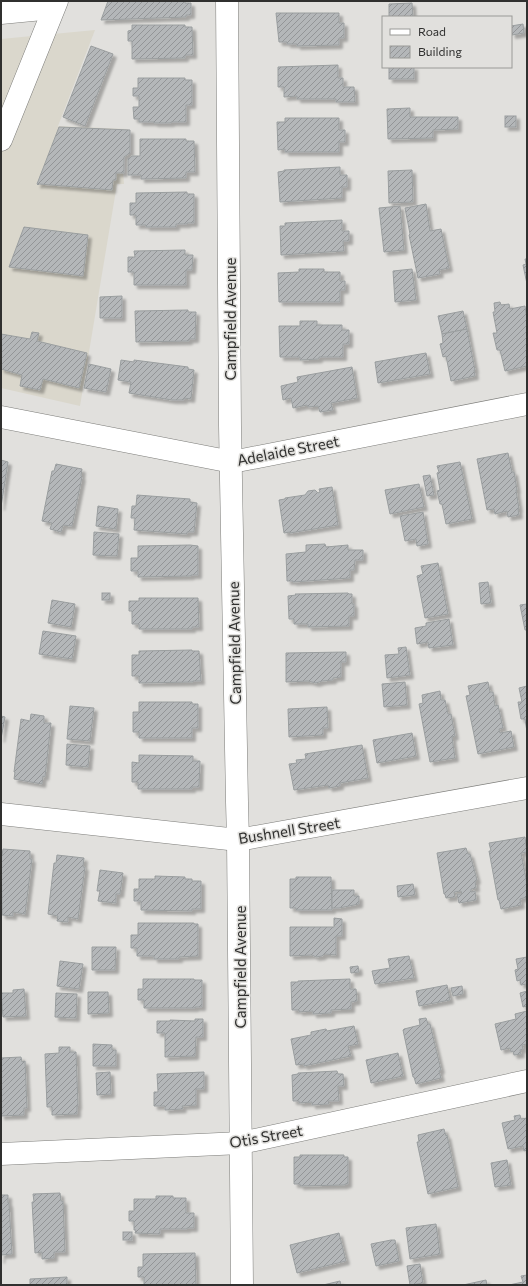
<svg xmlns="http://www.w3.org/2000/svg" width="528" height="1286" viewBox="0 0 528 1286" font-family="Commissioner,sans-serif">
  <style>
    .built { fill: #dad7cc }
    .building { fill: url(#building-hatch); stroke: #9a9e9f; filter: url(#shadow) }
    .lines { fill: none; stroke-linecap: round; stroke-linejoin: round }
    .street-casing { stroke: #7d7d7a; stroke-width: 23 }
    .secondary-casing { stroke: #7d7d7a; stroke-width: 23 }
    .street { stroke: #fff; stroke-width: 22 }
    .secondary { stroke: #fff; stroke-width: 22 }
    .labels { text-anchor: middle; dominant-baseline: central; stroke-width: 3; stroke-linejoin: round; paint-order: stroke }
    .street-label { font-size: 15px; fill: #30302f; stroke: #e1e0dd }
  </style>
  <defs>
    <pattern id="building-hatch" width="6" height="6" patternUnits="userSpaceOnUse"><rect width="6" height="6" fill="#b4b7b9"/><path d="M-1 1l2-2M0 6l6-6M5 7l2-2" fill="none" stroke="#939597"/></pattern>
    <filter id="shadow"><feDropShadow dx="3.5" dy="3.5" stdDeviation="1" flood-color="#0004"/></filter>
  </defs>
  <rect width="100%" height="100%" fill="#e1e0dd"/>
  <polygon class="built" points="95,30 58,126 128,129 128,155 122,159 124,184 117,184 80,406 1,388 1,39"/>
  <g class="building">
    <polygon points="108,1 185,1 185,3 191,3 191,15 186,15 186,17 101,20"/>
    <polygon points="412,3 413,17 389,17 389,4"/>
    <polygon points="276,13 339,13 339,23 344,23 344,38 339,38 339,45 297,46 297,44 287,44 287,42 279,42"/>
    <polygon points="523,24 524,33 512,35 511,26"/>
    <polygon points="132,25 185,25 185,27 192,27 193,55 185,55 185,58 132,59 132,41 128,41 128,31 132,30"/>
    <polygon points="91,46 113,54 85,126 63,117"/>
    <polygon points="338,65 338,78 343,78 343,87 354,87 355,102 336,102 336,99 297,99 297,96 284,97 284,87 278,87 278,67"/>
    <rect x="389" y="67" width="25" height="12"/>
    <polygon points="138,78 185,78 185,80 192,80 192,105 186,105 186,122 171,122 171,123 154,123 154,122 139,122 139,119 134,119 133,107 139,107 139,96 133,96 133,88 138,88"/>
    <polygon points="410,108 410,117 458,117 458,129 433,130 433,138 388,139 387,109"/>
    <rect x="505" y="116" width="11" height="11"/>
    <polygon points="285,118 339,118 339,130 345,130 345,142 339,142 339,152 285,152 285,149 278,150 277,122 285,122"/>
    <polygon points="59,127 130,130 130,153 124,157 124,173 116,173 116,180 113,180 112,190 39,184 38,185 37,184"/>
    <polygon points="140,139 186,139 186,141 194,141 195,172 186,172 186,178 141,179 141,175 128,175 128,159 132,156 140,156"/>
    <polygon points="340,167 340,175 347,175 347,187 342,187 342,198 280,202 278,172 284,171 284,170"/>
    <polygon points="412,170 413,202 389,203 388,171"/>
    <polygon points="187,192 187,194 194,194 194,223 187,223 187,224 176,224 176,227 146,227 146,225 136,225 136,215 130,215 130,203 136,203 136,193"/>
    <polygon points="426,204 430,231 441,229 449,268 439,270 440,274 418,278 409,235 410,234 405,208"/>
    <polygon points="400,206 404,250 384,252 379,208"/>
    <polygon points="342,220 342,231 349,231 349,241 343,241 344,251 281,255 280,226 285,226 285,223"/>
    <polygon points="24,227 88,235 83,276 9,267"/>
    <polygon points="185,250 185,255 193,255 192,270 186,270 186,285 134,285 134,272 128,272 128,257 135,257 134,251"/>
    <polygon points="525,259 527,259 527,284 523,265 526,264"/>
    <polygon points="299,269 324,269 324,272 340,272 340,281 345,281 345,290 340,290 340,302 279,302 278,273 299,272"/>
    <polygon points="412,269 416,300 395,302 393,271"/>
    <polygon points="122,296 122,318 100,318 100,297"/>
    <polygon points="500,302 501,305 509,304 510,309 525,306 527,319 527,366 505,371 500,350 497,350 493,333 497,333 493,312 495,312 494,303"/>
    <polygon points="188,310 188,312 196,312 195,339 189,339 189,341 136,342 135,311"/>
    <polygon points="463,311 467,329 442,334 438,316"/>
    <polygon points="300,321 317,321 317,325 342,325 342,330 349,330 349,344 343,344 343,357 319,357 319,359 300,360 300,357 280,357 279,326 300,326"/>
    <polygon points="467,329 475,370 474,370 475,376 451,381 446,356 443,357 440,344 443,343 442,334"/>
    <polygon points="32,332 39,333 37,341 87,353 79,388 43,379 40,390 20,386 22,375 1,369 1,334 30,339"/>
    <polygon points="426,353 430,374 378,383 375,362"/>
    <polygon points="121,360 134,362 134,360 188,367 188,369 194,370 191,399 184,398 184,400 172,400 129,393 131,382 118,380"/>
    <polygon points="89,364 111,369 106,392 84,388"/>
    <polygon points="352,367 357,398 331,403 333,410 320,412 318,406 308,407 307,405 293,408 291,398 283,400 281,386 298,382 297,377"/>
    <polygon points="508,453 512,472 514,472 517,490 516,490 519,509 518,509 519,515 508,517 507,511 495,514 494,509 487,510 477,459"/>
    <polygon points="1,460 8,462 1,507"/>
    <polygon points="460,462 472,519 446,524 442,504 440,504 437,491 440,490 437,473 439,472 437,466"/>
    <polygon points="56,464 82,469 81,476 82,477 72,526 63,525 61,532 50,529 52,523 42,521 52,471 54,471"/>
    <polygon points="430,475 434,495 427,496 423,476"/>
    <polygon points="419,484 424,507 390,514 385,490"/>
    <polygon points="332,487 338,525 290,533 290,532 284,533 279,500 285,499 285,498 305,495 308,491 315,490 318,493 320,492 319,489"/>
    <polygon points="137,495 190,499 190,502 197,503 194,532 187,532 187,534 134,530 135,518 131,518 132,506 136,506"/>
    <polygon points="98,506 118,509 116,529 96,526"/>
    <polygon points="423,512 428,544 417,546 416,539 405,541 400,516"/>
    <polygon points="94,532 119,534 117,556 93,555"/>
    <polygon points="325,544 326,547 348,545 348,550 363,550 363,560 355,560 354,570 350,570 350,578 293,582 293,581 287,581 286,554 306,552 306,545"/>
    <polygon points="190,545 198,546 198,575 191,575 191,576 138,577 138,571 131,571 131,558 138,558 138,546"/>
    <polygon points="438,563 448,614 425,618 417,576 423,574 421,566"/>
    <polygon points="488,582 491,603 481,604 479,583"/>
    <rect x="102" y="593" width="8" height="7"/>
    <polygon points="348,593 349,594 352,594 352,604 354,604 354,616 349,616 349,626 308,627 308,624 294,624 294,619 289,619 288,596 296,595 295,594"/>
    <polygon points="139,598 198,598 199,627 192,627 192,629 139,629 139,624 132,624 132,611 129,611 129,601 139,601"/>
    <polygon points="52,600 75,604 71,627 48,623"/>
    <polygon points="527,604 527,630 525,630 520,605"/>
    <polygon points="449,619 453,645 429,648 428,642 417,644 415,628 426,626 426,623"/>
    <polygon points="43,631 76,636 72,659 39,654"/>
    <polygon points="406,647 410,675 387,678 385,655 399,654 398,648"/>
    <polygon points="192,650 192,651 199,651 201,681 193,681 193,682 139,683 139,676 132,676 132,655 139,655 139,651"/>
    <polygon points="346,652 346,662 341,662 341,677 333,678 333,680 322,681 316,683 308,681 286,682 286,653"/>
    <polygon points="405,682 407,705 384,707 382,684"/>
    <polygon points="488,682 490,692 493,692 495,706 498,705 503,728 499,729 500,733 511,731 514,747 478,754 466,696 470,695 468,686"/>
    <polygon points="527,686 527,732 525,719 521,719 518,702 522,702 519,688"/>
    <polygon points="440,691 441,700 445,700 448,714 451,714 455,736 452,737 455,758 430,762 419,704 423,703 422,695"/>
    <polygon points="139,702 192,702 192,704 198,704 198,728 192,728 192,738 139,738 139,732 133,732 133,712 139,712"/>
    <polygon points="70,706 94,708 90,741 67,739"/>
    <polygon points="327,707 328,728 323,728 323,735 289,737 288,709"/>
    <polygon points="31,714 44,716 44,723 51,723 45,777 43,776 42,784 14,779 15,772 14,772 21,719 30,721"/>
    <polygon points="1,716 5,717 1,739"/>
    <polygon points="412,733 416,756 377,763 373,740"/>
    <polygon points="67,744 90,746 88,767 66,765"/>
    <polygon points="362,745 368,778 340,783 340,786 329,788 328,785 294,790 289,764 297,763 296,760 306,759 305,754"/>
    <polygon points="139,755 193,756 193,761 200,761 199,787 192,787 192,789 138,789 138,782 132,782 132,762 139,763"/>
    <polygon points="525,837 527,852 521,853 527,884 527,897 520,899 521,905 501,909 499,900 498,900 489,851 491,851 489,843"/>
    <polygon points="466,848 468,854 470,854 477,880 475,881 476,888 471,889 471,892 475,891 476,900 459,903 457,894 462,894 461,891 454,892 455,897 446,898 445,894 444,894 437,853"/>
    <polygon points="3,849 30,851 30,859 32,859 25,914 13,912 13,916 2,915 1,855 2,855"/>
    <polygon points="57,855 84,858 83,867 85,867 78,919 68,917 68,922 57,921 58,916 48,914 54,863 56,863"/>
    <polygon points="100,870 123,873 120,894 116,894 116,903 98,901 100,891 97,891"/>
    <polygon points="155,876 185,877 185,879 192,879 192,881 201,881 201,909 192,909 192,911 141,910 141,901 134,901 134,889 139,889 139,879 155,879"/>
    <polygon points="296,877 331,877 332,910 296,910 296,908 290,908 290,879 296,879"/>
    <polygon points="413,884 415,895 398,897 397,886"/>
    <polygon points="332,890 354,890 354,896 359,896 359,904 339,908 332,908"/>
    <polygon points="334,918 342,919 342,936 336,936 336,955 325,954 322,956 316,957 312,955 290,956 290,927 334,927"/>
    <polygon points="138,923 194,923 194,924 198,924 198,956 179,957 179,959 154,959 154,956 137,956 137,948 131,948 131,935 138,935"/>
    <polygon points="92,947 116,947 115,970 92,970"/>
    <polygon points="409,956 414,978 375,984 372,971 390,968 388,959"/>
    <polygon points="527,957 527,984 521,985 520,980 517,981 515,970 518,969 516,959"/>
    <polygon points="60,961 83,964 79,989 57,986"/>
    <polygon points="358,966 359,972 351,973 350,967"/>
    <polygon points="143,979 194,979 194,980 202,980 202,1007 195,1007 195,1008 144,1008 144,1000 138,1000 138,989 143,989"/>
    <polygon points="350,979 350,989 356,989 357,1001 351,1002 351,1009 331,1010 331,1013 313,1014 313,1011 299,1012 299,1010 292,1010 291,982 298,982 298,981"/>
    <polygon points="447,985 450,1000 419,1006 416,991"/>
    <polygon points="462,986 463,994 453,996 451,988"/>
    <polygon points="24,989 26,1016 3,1017 1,993 13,993 13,990"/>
    <polygon points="527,991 527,1006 523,1007 520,993"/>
    <polygon points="88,992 108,992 109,1013 88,1014"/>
    <polygon points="56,993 77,994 76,1018 55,1017"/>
    <polygon points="527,1011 527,1044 522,1045 523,1049 520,1050 521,1054 514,1055 513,1051 511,1052 510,1048 501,1050 495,1024 516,1019 515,1014"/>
    <polygon points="426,1018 428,1024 430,1024 441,1070 439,1071 441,1078 416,1084 414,1077 413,1077 403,1030 404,1029 420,1025 419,1019"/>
    <polygon points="195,1019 203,1019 203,1037 196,1037 195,1056 165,1057 165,1033 157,1033 157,1021 170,1021 170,1020 195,1021"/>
    <polygon points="354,1026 358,1044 348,1046 351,1056 304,1066 304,1064 296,1065 291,1039 311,1035 311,1032 326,1029 327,1031"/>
    <polygon points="93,1044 112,1045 112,1050 116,1050 116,1066 93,1066"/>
    <polygon points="59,1047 70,1047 70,1052 76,1052 78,1106 77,1106 77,1114 52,1115 52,1107 47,1107 45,1054 59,1053"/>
    <polygon points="398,1053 403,1076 371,1083 366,1060"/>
    <polygon points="21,1057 22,1062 25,1061 27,1108 24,1108 24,1115 1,1116 1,1058"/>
    <polygon points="337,1071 338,1074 343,1074 344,1086 338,1086 339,1101 328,1101 329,1104 312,1105 312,1102 299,1103 299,1101 293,1101 292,1075 298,1074 298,1073"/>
    <polygon points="110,1072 111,1094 97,1095 96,1073"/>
    <polygon points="204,1072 204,1089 196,1089 196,1105 182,1106 183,1109 165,1110 165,1106 154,1106 154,1092 158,1092 157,1074"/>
    <polygon points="520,1115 521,1119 527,1118 527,1150 524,1151 523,1146 508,1149 502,1123 515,1120 514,1116"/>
    <polygon points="444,1129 446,1136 447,1135 458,1187 428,1194 417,1142 419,1142 418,1135"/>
    <polygon points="300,1155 344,1155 344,1157 348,1157 348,1184 345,1184 345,1185 300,1186 300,1184 294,1184 294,1157 300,1157"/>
    <polygon points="507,1160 511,1185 495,1187 491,1163"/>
    <polygon points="60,1193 61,1201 63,1201 65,1252 54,1252 54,1258 42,1259 42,1252 35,1253 32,1202 34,1202 33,1194"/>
    <polygon points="1,1195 8,1195 8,1203 9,1203 12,1254 1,1255 1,1260"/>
    <polygon points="156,1196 173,1196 173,1198 186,1198 186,1213 194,1213 194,1228 187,1228 187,1229 160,1229 160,1234 135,1233 136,1230 134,1230 134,1221 129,1221 129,1211 134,1211 134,1199 156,1199"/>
    <polygon points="436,1224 440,1254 410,1259 406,1228"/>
    <rect x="123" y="1232" width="9" height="8"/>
    <polygon points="339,1233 346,1261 297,1273 290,1245"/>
    <polygon points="391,1240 395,1240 399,1261 376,1266 371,1244"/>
    <polygon points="195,1253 196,1285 144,1285 144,1277 138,1277 138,1267 143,1267 143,1254"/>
    <polygon points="420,1264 423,1283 410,1285 407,1266"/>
    <polygon points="527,1275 527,1285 509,1285 523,1282 521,1276"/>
    <polygon points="67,1277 67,1285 30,1285 30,1279"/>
    <polygon points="486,1280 487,1285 463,1285"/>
    <polygon points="340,1281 341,1285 323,1285"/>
  </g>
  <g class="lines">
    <defs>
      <g id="street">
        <polyline points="1,13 53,8"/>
        <polyline points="1,417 232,462 527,404"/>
        <polyline points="1,814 238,840 527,788"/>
        <polyline points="1,1154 241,1143 527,1081"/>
      </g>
      <g id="secondary">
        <polyline points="227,1 230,426 237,802 238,840 242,1285"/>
        <polyline points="1,140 57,1"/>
      </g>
    </defs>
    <use href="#street" class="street-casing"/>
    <use href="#secondary" class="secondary-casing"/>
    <use href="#street" class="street"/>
    <use href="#secondary" class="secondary"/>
  </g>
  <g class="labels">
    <g class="street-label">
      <text transform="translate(230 319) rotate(-90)">Campfield Avenue</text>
      <text transform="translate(288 450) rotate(-11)">Adelaide Street</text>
      <text transform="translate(234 643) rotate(-91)">Campfield Avenue</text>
      <text transform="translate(289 830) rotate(-9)">Bushnell Street</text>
      <text transform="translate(240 967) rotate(-90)">Campfield Avenue</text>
      <text transform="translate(266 1136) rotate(-10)">Otis Street</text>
    </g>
  </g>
  <rect width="528" height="1286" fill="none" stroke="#30302f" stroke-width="4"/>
  <rect x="382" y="16" width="130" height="52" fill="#e1e0dd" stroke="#9a9a97"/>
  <rect x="390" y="29" width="20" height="6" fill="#ffffff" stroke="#9a9a97"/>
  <text x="418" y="36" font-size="12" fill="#30302f">Road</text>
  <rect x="390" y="46" width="20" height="12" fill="url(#building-hatch)" stroke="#9a9a97"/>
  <text x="418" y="56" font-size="12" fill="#30302f">Building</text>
</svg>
